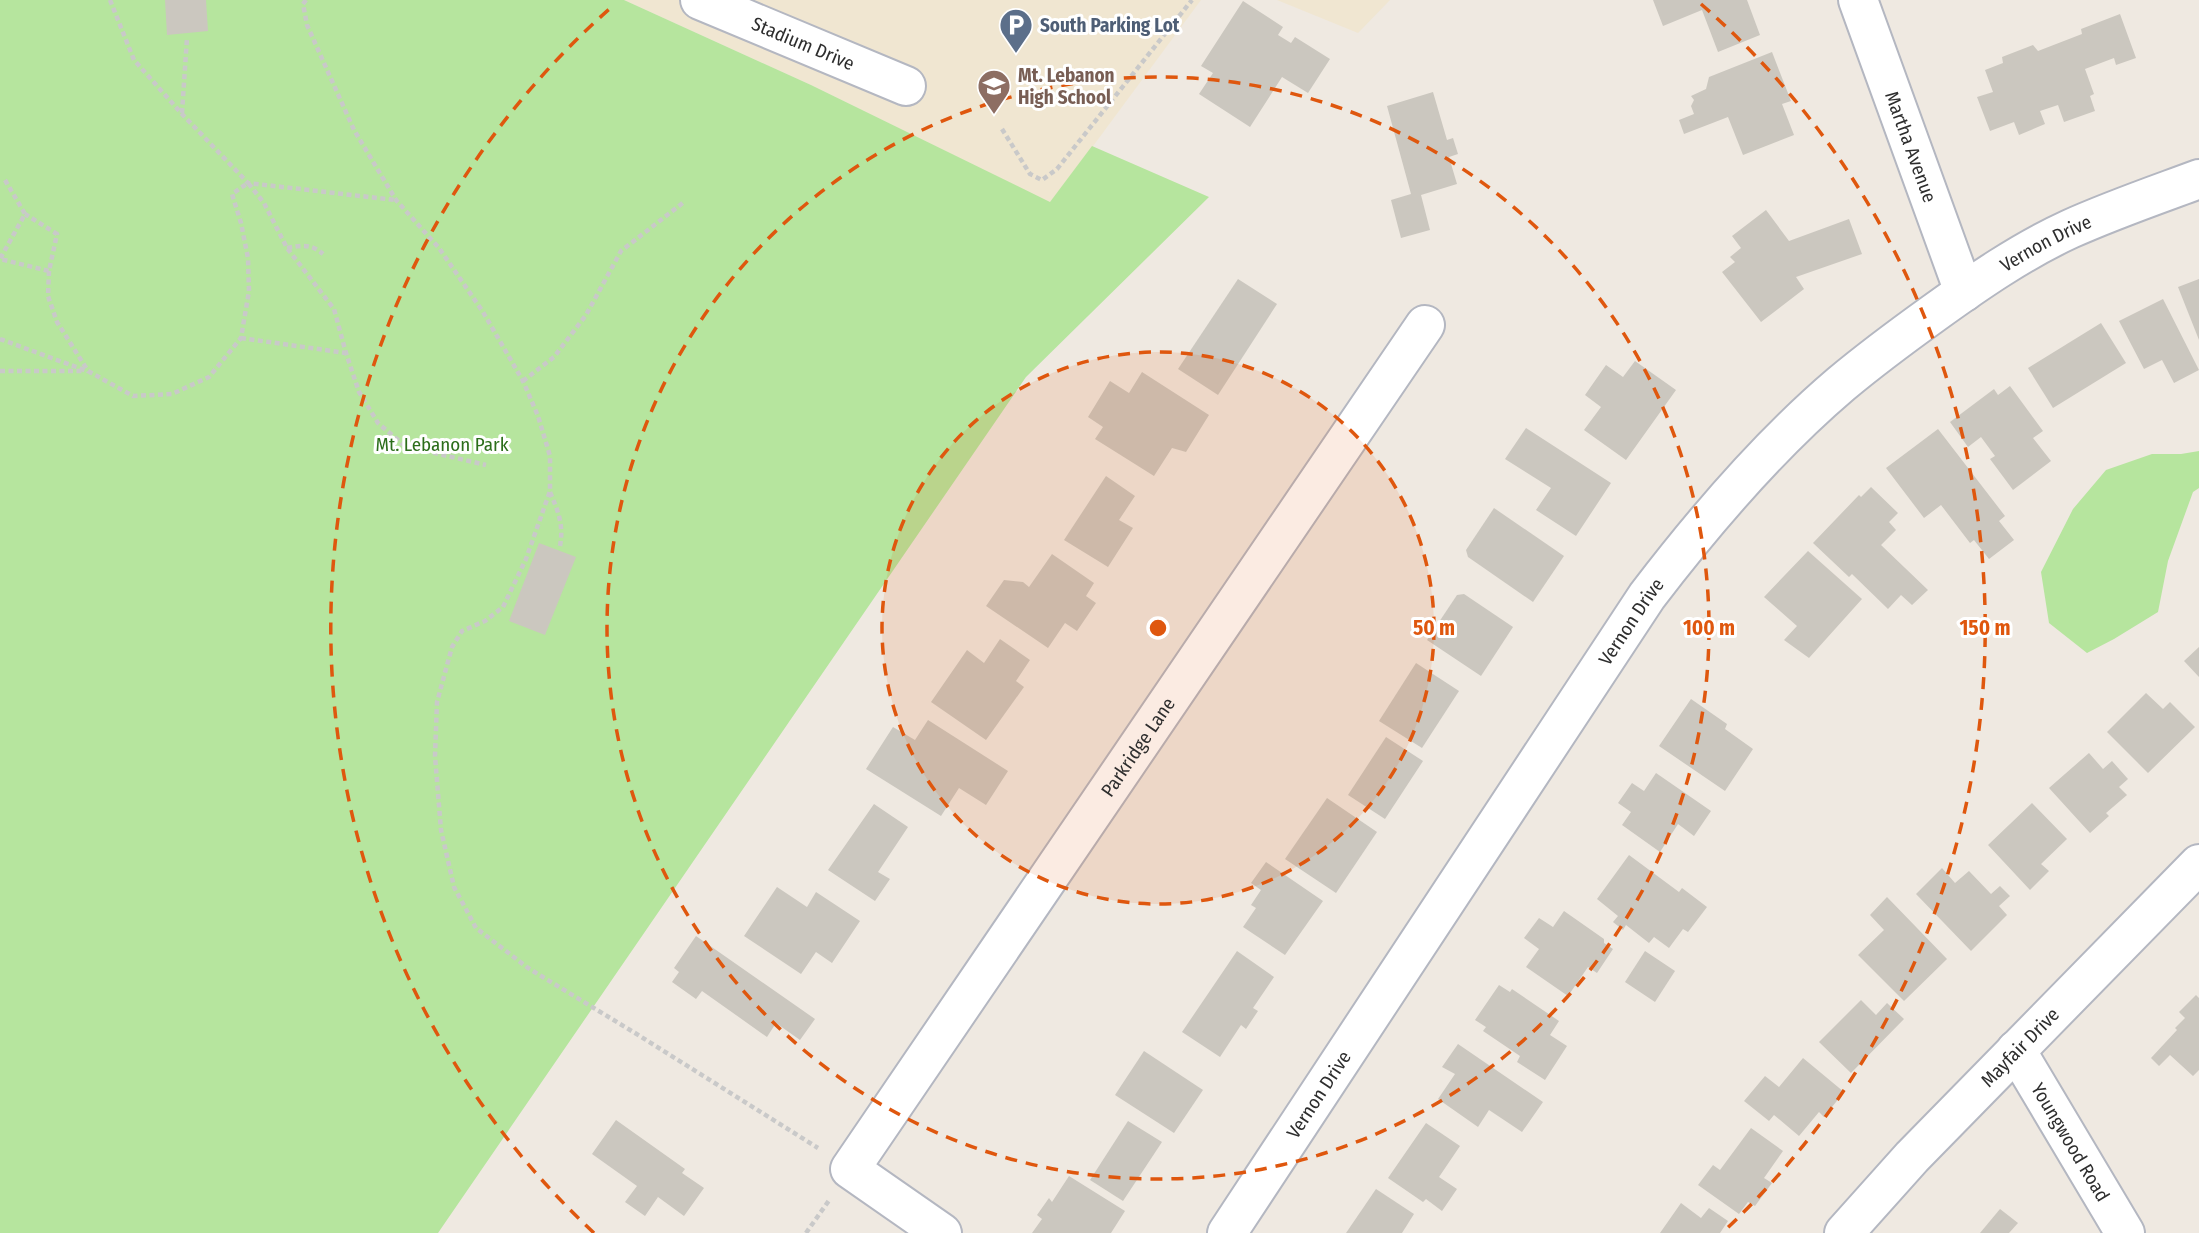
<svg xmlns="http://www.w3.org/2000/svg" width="2199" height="1233" viewBox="0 0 2199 1233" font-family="'Fira Sans Condensed',sans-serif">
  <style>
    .education { fill: #f0e6d1 }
    .green { fill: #b6e59e }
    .building { fill: #cbc7bf }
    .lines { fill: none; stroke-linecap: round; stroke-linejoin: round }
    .minor-casing { stroke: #b4b7c1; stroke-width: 42 }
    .path { stroke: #c9c9c9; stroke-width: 4.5; stroke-dasharray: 5 3.5; stroke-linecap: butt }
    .minor { stroke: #fff; stroke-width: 38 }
    .ring { fill: none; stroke: #df570e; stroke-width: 3.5; stroke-dasharray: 12 9 }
    .labels { text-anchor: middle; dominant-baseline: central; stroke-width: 6; stroke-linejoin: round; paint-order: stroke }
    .service-label { font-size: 19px; font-weight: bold; fill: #4e5e75; stroke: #fff; text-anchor: start }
    .street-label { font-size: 19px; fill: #2e2e2e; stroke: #fff }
    .education-label { font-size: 19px; font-weight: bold; fill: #785e54; stroke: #fff; text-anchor: start }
    .park-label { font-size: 19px; fill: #2c6e1b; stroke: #fff }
    .centre { fill: #df570e; stroke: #fff; stroke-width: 3.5 }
    .ring-label { font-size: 21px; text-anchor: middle; font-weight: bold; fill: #df570e; stroke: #fff; stroke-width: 6; stroke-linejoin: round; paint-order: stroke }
  </style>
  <rect width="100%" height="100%" fill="#efe9e1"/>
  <g class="education">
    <polygon points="624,0 1201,0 1051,203 811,85"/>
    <polygon points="1277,0 1390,0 1358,33"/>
  </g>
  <g class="green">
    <polygon points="0,0 624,0 811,85 1050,202 1092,146 1209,197 1026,377 438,1233 0,1233"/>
    <polygon points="2199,451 2199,488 2193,492 2168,561 2158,612 2114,639 2087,653 2049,623 2041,572 2073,509 2106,470 2152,454 2181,454"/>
  </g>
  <g class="building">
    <polygon points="165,0 206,0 208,31 167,35"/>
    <polygon points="1653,0 1747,0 1760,35 1718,52 1702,10 1663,26"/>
    <polygon points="1243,1 1283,27 1278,35 1291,43 1295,37 1330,59 1308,93 1282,77 1250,127 1199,94 1213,73 1201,66"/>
    <polygon points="2120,14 2136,58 2116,65 2114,58 2085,69 2094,94 2090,96 2095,111 2064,122 2058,105 2040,111 2045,124 2019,135 2014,122 1990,131 1977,97 1993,92 1985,70 2003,63 2002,57 2033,45 2038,51 2082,34 2081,29"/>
    <polygon points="1772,52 1791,101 1782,104 1794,135 1743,155 1728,117 1684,134 1679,120 1694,114 1691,106 1694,100 1691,96 1706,89 1709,77"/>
    <polygon points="1433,92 1447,140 1453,138 1458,154 1449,157 1457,184 1421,195 1430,230 1401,238 1391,200 1411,194 1387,106"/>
    <polygon points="1766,210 1789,241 1849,219 1862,254 1796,277 1804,289 1761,322 1722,272 1735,262 1730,257 1741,248 1732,236"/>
    <polygon points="1238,279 1277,304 1218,395 1178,369"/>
    <polygon points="2199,279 2199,340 2178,287"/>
    <polygon points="2163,299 2199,370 2174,383 2162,360 2144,369 2119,321"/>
    <polygon points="2101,323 2126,363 2053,408 2028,368"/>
    <polygon points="1635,361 1676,390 1626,460 1584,430 1601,407 1585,395 1606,365 1623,377"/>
    <polygon points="1142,372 1209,415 1186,452 1172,448 1154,476 1095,439 1103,427 1088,417 1110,381 1129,393"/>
    <polygon points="2010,386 2043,431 2033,438 2051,461 2013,490 1990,459 1995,456 1981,437 1968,447 1950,422 1994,389 1998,395"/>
    <polygon points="1526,428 1611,483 1576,536 1536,510 1551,488 1505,459"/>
    <polygon points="1938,429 2005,516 1999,521 2014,540 1989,559 1974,540 1970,543 1941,505 1924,518 1886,468"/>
    <polygon points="1106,476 1135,496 1119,520 1133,528 1108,567 1064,540"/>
    <polygon points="1871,487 1898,513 1889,522 1896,530 1881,545 1928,590 1912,605 1901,595 1888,609 1852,574 1849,577 1813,543 1859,495 1861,497"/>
    <polygon points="1494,508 1564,556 1533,602 1468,557 1466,550"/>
    <polygon points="539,543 576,557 545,635 509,621"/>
    <polygon points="1808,551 1862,599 1809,658 1784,640 1797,626 1764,597"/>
    <polygon points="1052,554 1094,583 1086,596 1096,603 1077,631 1065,623 1048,648 986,606 1004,580 1023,582 1029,587"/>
    <polygon points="1464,594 1513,627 1481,676 1427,640 1457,595"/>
    <polygon points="1000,639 1030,660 1016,681 1024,687 986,740 931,702 967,650 984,663"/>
    <polygon points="2199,647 2199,677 2184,661"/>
    <polygon points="1416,663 1459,691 1422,748 1379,721"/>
    <polygon points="2146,693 2163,709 2170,702 2195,727 2148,773 2107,732"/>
    <polygon points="1691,699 1727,724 1725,729 1753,749 1725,791 1659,746"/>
    <polygon points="928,720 1008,771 986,805 959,788 941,816 866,769 893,727 915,740"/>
    <polygon points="1386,737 1423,761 1385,819 1348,795"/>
    <polygon points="2089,753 2103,769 2112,761 2128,779 2119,787 2127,795 2106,813 2109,816 2090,833 2049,788"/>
    <polygon points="1656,773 1711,811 1694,836 1678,824 1660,852 1622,825 1631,812 1618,803 1632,783 1644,791"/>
    <polygon points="1327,798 1377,832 1336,893 1285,859"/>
    <polygon points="2032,803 2067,839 2041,864 2049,871 2030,890 1988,845"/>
    <polygon points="874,804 908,827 878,872 890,879 875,901 828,870"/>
    <polygon points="1629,855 1679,892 1682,888 1707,907 1688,932 1683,929 1669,948 1654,937 1649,943 1626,925 1623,930 1613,922 1618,916 1597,899"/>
    <polygon points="1266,862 1323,901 1285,955 1243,927 1256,908 1251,905 1261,890 1251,883"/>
    <polygon points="1942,868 1955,883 1969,871 1991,894 2000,886 2010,896 1999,906 2007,915 1971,951 1916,894"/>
    <polygon points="777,887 807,907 816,892 860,921 832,963 816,952 801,974 744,936"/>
    <polygon points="1887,897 1947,959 1904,1001 1858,955 1884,930 1870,915"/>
    <polygon points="1564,911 1604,939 1604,943 1613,949 1597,973 1588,967 1568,996 1526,967 1539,949 1524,938 1539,918 1553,927"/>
    <polygon points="696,936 815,1019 800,1040 776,1023 767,1037 702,991 696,999 672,982 679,972 674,968"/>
    <polygon points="1237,951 1274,977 1253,1008 1258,1011 1246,1029 1241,1025 1220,1057 1182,1032"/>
    <polygon points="1645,951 1675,971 1655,1002 1625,982"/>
    <polygon points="1499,985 1510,992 1512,989 1559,1021 1550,1035 1567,1046 1545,1080 1517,1062 1520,1056 1483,1031 1486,1027 1475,1020"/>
    <polygon points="2196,995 2199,998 2199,1070 2193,1076 2170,1055 2159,1066 2151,1058 2177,1030 2175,1028 2185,1018 2179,1012"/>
    <polygon points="1861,1000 1876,1015 1887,1003 1904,1019 1851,1073 1819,1042"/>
    <polygon points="1458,1044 1543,1102 1522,1132 1489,1110 1478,1127 1438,1099 1455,1074 1442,1067"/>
    <polygon points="1144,1051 1203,1090 1174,1133 1115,1095"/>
    <polygon points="1803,1058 1844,1092 1824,1117 1819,1112 1799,1136 1774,1115 1769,1121 1744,1101 1765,1076 1779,1087"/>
    <polygon points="616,1120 685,1169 682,1173 704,1188 684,1216 658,1197 645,1216 625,1202 637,1186 592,1154"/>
    <polygon points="1128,1121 1162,1142 1123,1201 1090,1180"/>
    <polygon points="1426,1123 1460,1146 1439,1177 1457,1189 1442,1211 1426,1199 1423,1202 1388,1178"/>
    <polygon points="1751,1128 1783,1151 1764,1178 1772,1183 1755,1206 1748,1202 1739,1214 1698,1185 1713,1165 1720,1170"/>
    <polygon points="1069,1176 1125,1211 1111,1233 1032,1233 1042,1219 1037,1215 1049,1198 1052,1202"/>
    <polygon points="1376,1189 1414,1214 1402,1233 1346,1233"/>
    <polygon points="1681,1203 1701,1218 1709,1208 1728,1221 1720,1233 1660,1233"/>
    <polygon points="2000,1209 2018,1223 2009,1233 1980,1233"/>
  </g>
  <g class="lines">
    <defs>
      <g id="minor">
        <path id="s1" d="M700 0 906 86"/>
        <path id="s2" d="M1858 0 1964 292"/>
        <path id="s3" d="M2016 1050 2125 1233"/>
        <path id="s4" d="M942 1233 850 1169 1425 325"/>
        <path id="s5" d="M1227 1233 1647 596C1705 520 1768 446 1841 384 1871 359 1902 336 1934 313 1977 282 2022 251 2070 229 2112 210 2156 195 2199 179"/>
        <path id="s6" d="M1844 1233 1912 1157 2199 864"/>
      </g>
    </defs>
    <use href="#minor" class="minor-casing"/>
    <g class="path">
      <polyline points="110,0 134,60 182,114 248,183 395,200"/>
      <polyline points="306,0 303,4 307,25 354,130 396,200 439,248 483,312 523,381 538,416 550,456 550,491 526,559 503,607 485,621 462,631 452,647 437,702 435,756 441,830 454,887 476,928 528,968 635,1033 818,1148"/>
      <polyline points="182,113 187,38"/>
      <polyline points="1002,129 1030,174 1042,180 1057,169 1192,0"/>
      <polyline points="5,180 25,214 0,259 49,271 57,234 25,214"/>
      <path d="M287 248C302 245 311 244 323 254"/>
      <polyline points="49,271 48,296 57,322 88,371 133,396 172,394 209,377 241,338 249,291 248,258 241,223 232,194 248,183 264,203 287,248 334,309 346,353 359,392 378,423 405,446 486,465"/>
      <polyline points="241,338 346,353"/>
      <polyline points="0,339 87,371"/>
      <polyline points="0,371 83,371"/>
      <polyline points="523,381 554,357 586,315 621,251 684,202"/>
      <path d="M550 492C558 511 564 525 560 546"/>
      <polyline points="806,1233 830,1199"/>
    </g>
    <use href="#minor" class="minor"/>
  </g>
  <circle cx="1158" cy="628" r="276" fill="#df570e" fill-opacity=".12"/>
  <g class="ring">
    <circle cx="1158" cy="628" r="276"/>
    <circle cx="1158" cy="628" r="551"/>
    <path d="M594 1233A827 827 0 0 1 615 4M1701 4A827 827 0 0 1 1722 1233"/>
  </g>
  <defs>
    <symbol id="parking-pin" viewBox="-11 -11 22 30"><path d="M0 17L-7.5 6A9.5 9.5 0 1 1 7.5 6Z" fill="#5c6f8a" stroke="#fff"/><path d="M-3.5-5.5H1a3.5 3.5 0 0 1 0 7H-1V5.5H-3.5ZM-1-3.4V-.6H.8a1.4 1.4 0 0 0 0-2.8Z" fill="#fff"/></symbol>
    <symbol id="school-pin" viewBox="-11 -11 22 30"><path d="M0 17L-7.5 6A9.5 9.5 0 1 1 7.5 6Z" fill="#8d6e63" stroke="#fff"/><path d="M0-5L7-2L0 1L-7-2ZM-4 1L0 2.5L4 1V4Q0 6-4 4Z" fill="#fff"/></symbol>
  </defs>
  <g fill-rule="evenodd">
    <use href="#parking-pin" x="997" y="6" width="38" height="52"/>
    <use href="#school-pin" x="975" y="67" width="38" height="52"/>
  </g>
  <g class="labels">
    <g class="service-label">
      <text x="1040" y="25">South Parking Lot</text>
    </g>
    <g class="street-label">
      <text stroke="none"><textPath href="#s1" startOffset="112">Stadium Drive</textPath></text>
      <text stroke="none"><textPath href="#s2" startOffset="156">Martha Avenue</textPath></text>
      <text stroke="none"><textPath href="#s5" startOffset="1300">Vernon Drive</textPath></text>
      <text stroke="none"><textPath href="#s5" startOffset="733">Vernon Drive</textPath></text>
      <text stroke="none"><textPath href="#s4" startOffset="623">Parkridge Lane</textPath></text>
      <text stroke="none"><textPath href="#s6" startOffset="256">Mayfair Drive</textPath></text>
      <text stroke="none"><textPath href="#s5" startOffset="166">Vernon Drive</textPath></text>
      <text stroke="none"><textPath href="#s3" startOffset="107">Youngwood Road</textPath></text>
    </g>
    <g class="education-label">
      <text x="1018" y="75">Mt. Lebanon<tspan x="1018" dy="22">High School</tspan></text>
    </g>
    <g class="park-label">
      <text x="442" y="444">Mt. Lebanon Park</text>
    </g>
  </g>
  <circle cx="1158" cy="628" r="10" class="centre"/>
  <g class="ring-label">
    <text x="1434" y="635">50 m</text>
    <text x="1709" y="635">100 m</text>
    <text x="1985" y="635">150 m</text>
  </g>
</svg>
